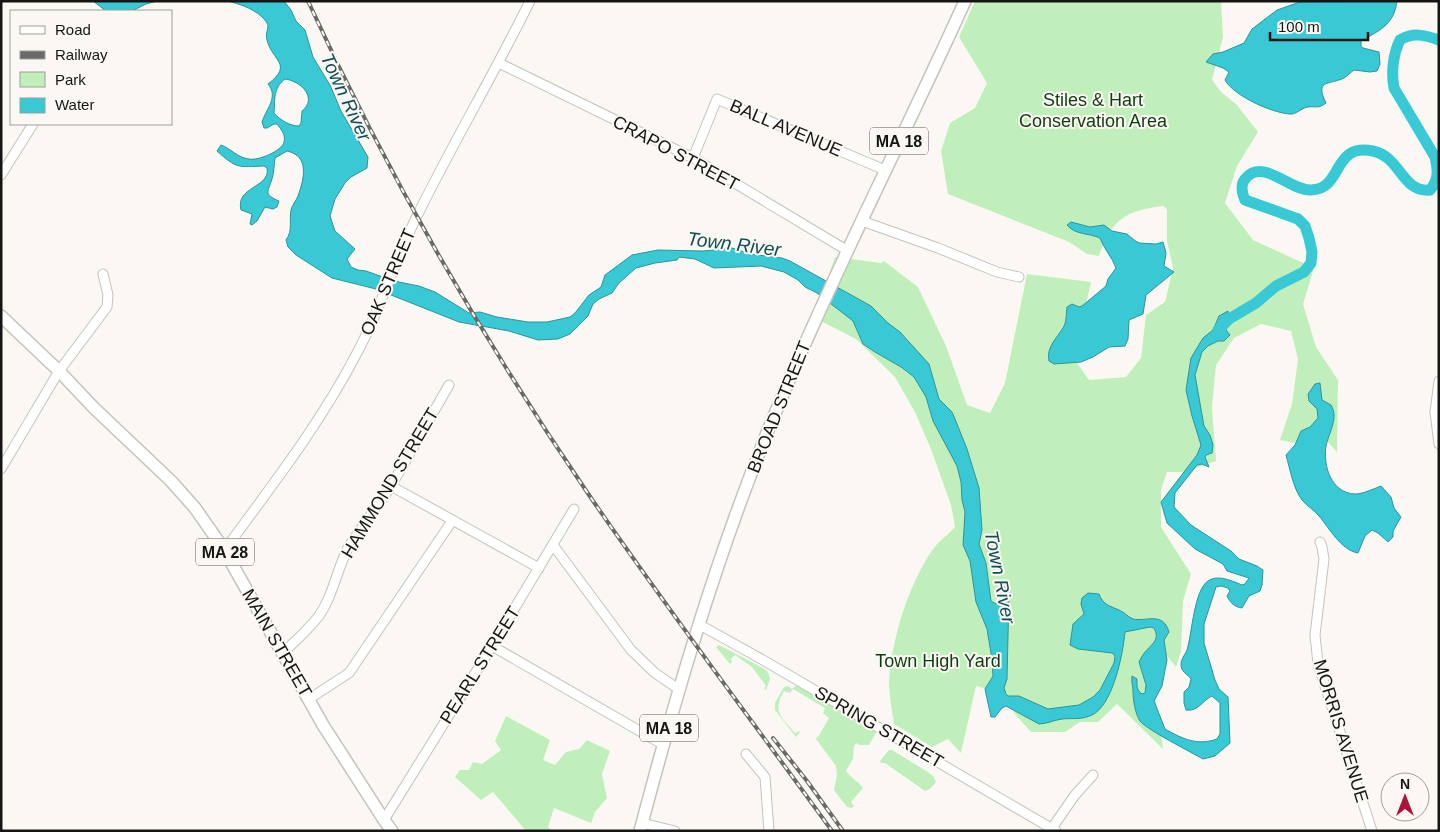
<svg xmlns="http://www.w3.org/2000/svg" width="1440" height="832" viewBox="0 0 1440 832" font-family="Arial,sans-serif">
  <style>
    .green { fill: #c0efbc }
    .water { fill: #39c9d4; stroke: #2f939a; fill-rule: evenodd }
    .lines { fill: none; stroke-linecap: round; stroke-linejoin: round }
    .river { stroke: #39c9d4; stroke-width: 11 }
    .minor-casing { stroke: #c5c2be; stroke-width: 11 }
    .major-casing { stroke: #c5c2be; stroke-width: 14 }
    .minor { stroke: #fff; stroke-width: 9 }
    .major { stroke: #fff; stroke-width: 11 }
    .rail-casing { stroke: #6b6967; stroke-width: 4 }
    .rail { stroke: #fbf8f4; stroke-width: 2; stroke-dasharray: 5.5; stroke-linecap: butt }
    .labels { text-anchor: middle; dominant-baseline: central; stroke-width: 4; stroke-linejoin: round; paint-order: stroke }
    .shield { fill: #fbf8f4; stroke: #5b5957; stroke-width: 1 }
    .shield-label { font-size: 16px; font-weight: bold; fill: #171514 }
    .park-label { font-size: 18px; fill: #0e3c0f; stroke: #fbf8f4 }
    .street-label { font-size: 18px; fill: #171514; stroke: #fbf8f4 }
    .water-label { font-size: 19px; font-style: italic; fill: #114d52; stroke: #fbf8f4 }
  </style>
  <rect width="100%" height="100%" fill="#fbf8f4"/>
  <g class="green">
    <path d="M975 1H1221L1223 37 1212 80 1221 92 1236 104 1258 132 1237 166 1225 203 1253 240 1314 268 1303 304 1316 347 1338 380 1337 452 1314 427 1295 443 1280 440 1292 404 1298 359 1291 331 1261 324 1234 338 1216 365 1212 407 1216 461 1185 472H1167L1161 490V527L1191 574 1183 601 1181 651 1176 667 1165 653 1153 682 1163 749 1117 704 1098 722H1080L1065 732H1031L1015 714 1002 693 976 686 961 753 948 739 932 747 894 724C892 712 890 699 889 686 889 645 911 574 938 543 943 538 950 533 955 527L951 505 931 449 915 412 895 377 856 339 815 318 835 257 881 263 884 261 918 287 946 346 967 405 990 413 1005 383 1027 274 1091 282 1082 322 1070 353 1089 380 1126 377 1141 358 1146 315 1165 302 1173 268 1167 241V210L1164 206C1127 210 1111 219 1099 256L1087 254 1069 242 948 194 941 151 950 123 975 108 987 83 959 37Z"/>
    <polygon points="719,645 763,668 768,672 770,679 766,690 764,689 766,686 752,667 735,655 731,659 732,662 730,664 716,647"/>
    <path d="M797 685 874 730 876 733 869 745H860L856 743 854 746 853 759 846 771C851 778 859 782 863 788L851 802 854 806 852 808 847 807 834 790 837 775 836 766 816 739 817 736 818 737 829 718 823 713 825 708 793 689 790 693 784 691C772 712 781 716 795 733L799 731 800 732 796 737 775 710V703L784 687 788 686 792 689Z"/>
    <polygon points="506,716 550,740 543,760 555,765 566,752 579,749 587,740 610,751 602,774 607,798 595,812 591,823 554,808 548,827 552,831 526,831 493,792 481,800 455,777 460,770 469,770 473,762 482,764 501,750 495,741"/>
    <polygon points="889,750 892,750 928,772 933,776 936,782 930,789 925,791 885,763 881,763 880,761"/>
  </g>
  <g class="water">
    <polygon points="93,1 157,1 146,4 132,11 106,11"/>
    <path d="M228 1H284L291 10 296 21 305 30 313 57 330 85 341 111 368 157 367 168 351 177 345 183 335 199 330 216 335 231 355 249 347 259 351 267 358 270 366 271 394 281 419 286 435 292 469 313 480 312 497 317 528 322H547L570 317 575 313 589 295 601 287 605 275 632 255 658 250 703 251 732 248 750 254 782 258 790 261 871 306 888 323 900 332 929 364 939 399 952 412 955 419 967 449 979 488 982 530 979 544 986 563 991 601 996 604 1000 598 1004 587H1007L1009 592 1007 679 1004 688 1006 694 1008 696H1019L1048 709 1079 705 1093 697 1100 690 1114 663 1115 656 1112 653 1078 649 1070 645 1073 624 1084 614 1081 604 1082 598 1088 593 1099 594C1103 605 1110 606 1119 610 1124 612 1128 617 1133 619 1146 622 1163 611 1169 632L1164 640 1167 660 1162 686 1154 701 1165 729C1183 739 1197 746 1217 739L1220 734V703L1212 696C1203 700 1198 712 1186 710L1184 703V692L1189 687 1191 679C1187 673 1181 673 1181 664 1181 659 1185 655 1187 650 1192 634 1194 590 1208 581 1218 574 1232 581 1242 585L1245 584 1249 578 1227 571 1223 564 1195 549 1167 523 1161 502 1197 455 1201 445 1192 416 1186 390 1191 358 1203 338 1213 330 1219 316 1228 311 1229 319 1226 330 1230 335 1224 341H1218L1208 346 1202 352 1195 375 1204 426 1210 435 1213 445 1212 453 1206 455 1205 457 1209 467 1202 464 1197 465 1175 493 1174 507 1191 525 1231 551 1239 559 1257 566 1263 570 1262 585 1260 591 1249 596 1242 608C1235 607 1230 603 1227 596L1230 591 1228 588 1221 586 1216 587 1204 624V643L1215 680 1219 689 1228 697 1230 743 1215 756 1203 759C1191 752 1147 730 1140 721 1135 713 1133 700 1133 691 1133 685 1131 682 1132 676L1137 679C1137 685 1136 690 1142 694L1145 693 1146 685 1139 662C1141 658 1143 654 1146 651 1153 643 1160 639 1154 628L1150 627 1125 632C1123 654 1113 705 1092 715 1082 720 1072 718 1062 719 1054 720 1047 724 1039 724L1006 706 1002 708 995 717H991L985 689 993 676 992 659 987 629 976 602 970 561 963 545 965 512 962 500 961 482 957 466 933 421 926 397 914 377 901 367 875 352 863 344 853 321 817 293 805 287 798 280 784 272 761 266 714 268 695 259 679 257 677 260 655 263 636 268 619 283 612 293 599 299 593 304 588 316 570 334 558 339 538 340 509 331 459 322 376 289 332 278 296 255 288 247 286 240C293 230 289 222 291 210 292 205 296 201 298 196 304 179 310 156 287 151L275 158C274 165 274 172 272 179 268 192 263 194 279 201L277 207 273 209 265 207 257 221 252 225 250 224 252 214 241 210C235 186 271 188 267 168L264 166C238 167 237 169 217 151L221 145C230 148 238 158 249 159 258 161 282 151 284 142 286 135 281 129 277 124H274L267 128H264L262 122C266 109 279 97 268 84 294 64 272 61 267 40 264 28 274 28 261 16 252 8 239 4 228 1ZM285 79C301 81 318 98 302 111L301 123 299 126C290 126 280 120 274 113 275 100 273 88 285 79Z"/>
    <path d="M1397 1C1394 25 1380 30 1361 41V46L1363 48 1379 52 1380 64 1377 71 1370 72 1354 70C1351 72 1347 76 1344 78 1330 85 1314 79 1326 103 1318 109 1317 106 1308 107 1301 108 1296 115 1290 114 1272 113 1234 96 1225 80L1229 72 1223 68 1206 62 1213 54 1223 52 1244 43 1252 29 1277 10 1300 2Z"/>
    <path d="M1071 222 1090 227 1104 225 1112 231 1127 234 1134 240 1139 243 1156 244 1163 242 1166 253 1164 266 1174 272 1146 295 1143 314 1129 320 1128 339 1125 346 1109 347 1093 357 1081 362 1054 364 1049 361C1046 347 1057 338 1063 328 1067 322 1066 313 1067 307L1072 304 1079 307 1082 306 1106 286 1108 279 1116 268C1112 257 1104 249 1100 238 1089 233 1075 235 1067 225Z"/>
    <path d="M1320 383 1322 400 1331 405C1339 418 1329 432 1326 446 1323 466 1331 493 1355 494 1363 494 1373 489 1381 486L1391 497 1394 508 1401 517 1393 531V537L1388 542 1378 533 1372 530 1365 536 1358 553C1341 550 1330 529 1319 516 1314 510 1307 506 1302 500 1293 488 1290 469 1286 455L1295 445 1301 431 1310 427 1318 418 1317 409 1309 401 1308 394 1315 384Z"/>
  </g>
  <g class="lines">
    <path class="river" d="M1218 330 1229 319 1256 303 1276 286 1304 272 1311 263 1312 252 1309 238 1305 226 1298 219 1245 200C1242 193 1240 185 1245 179 1263 157 1290 191 1311 190 1344 189 1331 143 1373 151 1401 157 1402 193 1430 190 1439 180 1438 170 1435 157L1394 88C1391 73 1393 54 1400 40 1413 32 1425 35 1439 40"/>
    <defs>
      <g id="minor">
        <polyline points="499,63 693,158 848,251"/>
        <polyline points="693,158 717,99 885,170"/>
        <polyline points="1,175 33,124"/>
        <polyline points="862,221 938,248 997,272 1019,277"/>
        <polyline points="1439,381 1435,412 1439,444"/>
        <polyline points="1,469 59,371 107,307 108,295 103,274"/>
        <polyline points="391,486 539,568"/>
        <polyline points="1320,542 1322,547 1324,559 1315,635 1318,664 1372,831"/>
        <polyline points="553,545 631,650 655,673 680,690"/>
        <path d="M223 548 232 540C277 479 323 419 358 351 381 308 395 260 417 216 453 143 494 74 530 1"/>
        <polyline points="700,625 763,660 1056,831"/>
        <polyline points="492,646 664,745"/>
        <path d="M283 653C294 642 308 630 318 617 333 597 337 568 349 546L391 486 449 385"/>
        <polyline points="309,699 349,673 452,521"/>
        <polyline points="746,754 765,777 769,831"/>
        <polyline points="384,820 492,646 574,509"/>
        <polyline points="642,823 675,831"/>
        <polyline points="1052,828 1075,795 1093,775"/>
      </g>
      <g id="major">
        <polyline points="1,316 59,371 94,408 171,481 195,508 223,548 323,725 384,820 392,831"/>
        <path d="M640 831C675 698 714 565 765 438 825 289 899 147 965 1"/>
      </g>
    </defs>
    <use href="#minor" class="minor-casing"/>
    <use href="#major" class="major-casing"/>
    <use href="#minor" class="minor"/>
    <use href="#major" class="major"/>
    <defs>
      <g id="rail">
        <path d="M308 1C387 174 482 338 589 495 667 609 751 719 832 831"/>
        <polyline points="773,738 807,781 843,831"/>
      </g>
    </defs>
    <use href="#rail" class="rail-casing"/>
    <use href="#rail" class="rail"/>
  </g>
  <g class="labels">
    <g class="shield">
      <rect x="870" y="127.5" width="58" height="27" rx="4"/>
      <rect x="196" y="538.5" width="58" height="27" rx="4"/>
      <rect x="640" y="714.5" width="58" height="27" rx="4"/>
    </g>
    <g class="shield-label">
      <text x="899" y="141">MA 18</text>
      <text x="225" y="552">MA 28</text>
      <text x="669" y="728">MA 18</text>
    </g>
    <g class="park-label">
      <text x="1093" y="100">Stiles &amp; Hart<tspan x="1093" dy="21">Conservation Area</tspan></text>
      <text x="938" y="661">Town High Yard</text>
    </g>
    <g class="street-label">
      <text transform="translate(786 128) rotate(23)">BALL AVENUE</text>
      <text transform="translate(676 153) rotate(28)">CRAPO STREET</text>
      <text transform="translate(388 282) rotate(-67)">OAK STREET</text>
      <text transform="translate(779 407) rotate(-68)">BROAD STREET</text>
      <text transform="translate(390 483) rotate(-59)">HAMMOND STREET</text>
      <text transform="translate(277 643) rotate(60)">MAIN STREET</text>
      <text transform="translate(480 665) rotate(-58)">PEARL STREET</text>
      <text transform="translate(879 727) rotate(30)">SPRING STREET</text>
      <text transform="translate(1341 731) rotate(73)">MORRIS AVENUE</text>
    </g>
    <g class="water-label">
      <text transform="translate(346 97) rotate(65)">Town River</text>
      <text transform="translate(734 244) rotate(7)">Town River</text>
      <text transform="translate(1000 577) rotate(79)">Town River</text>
    </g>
  </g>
  <rect width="1440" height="832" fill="none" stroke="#171514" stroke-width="5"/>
  <rect x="10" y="10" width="162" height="115" fill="#fbf8f4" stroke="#a09d9a"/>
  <rect x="20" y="26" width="25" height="8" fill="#ffffff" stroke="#a09d9a"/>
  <text x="55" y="35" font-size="15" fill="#171514">Road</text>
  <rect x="20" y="51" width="25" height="8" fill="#6b6967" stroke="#a09d9a"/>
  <text x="55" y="60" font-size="15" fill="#171514">Railway</text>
  <rect x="20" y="72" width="25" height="15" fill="#c0efbc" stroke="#a09d9a"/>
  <text x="55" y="85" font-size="15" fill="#171514">Park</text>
  <rect x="20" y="98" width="25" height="15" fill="#39c9d4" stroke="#a09d9a"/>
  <text x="55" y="110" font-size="15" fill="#171514">Water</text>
  <g transform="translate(1405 797)"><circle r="24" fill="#fbf8f4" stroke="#a09d9a"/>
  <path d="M0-4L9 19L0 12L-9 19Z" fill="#ab153d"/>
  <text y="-8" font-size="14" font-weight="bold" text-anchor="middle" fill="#171514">N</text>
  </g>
  <path d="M1270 32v8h98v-8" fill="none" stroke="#171514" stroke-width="2.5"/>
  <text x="1278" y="32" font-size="15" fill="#171514" stroke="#fbf8f4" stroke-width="4" paint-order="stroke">100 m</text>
</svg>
